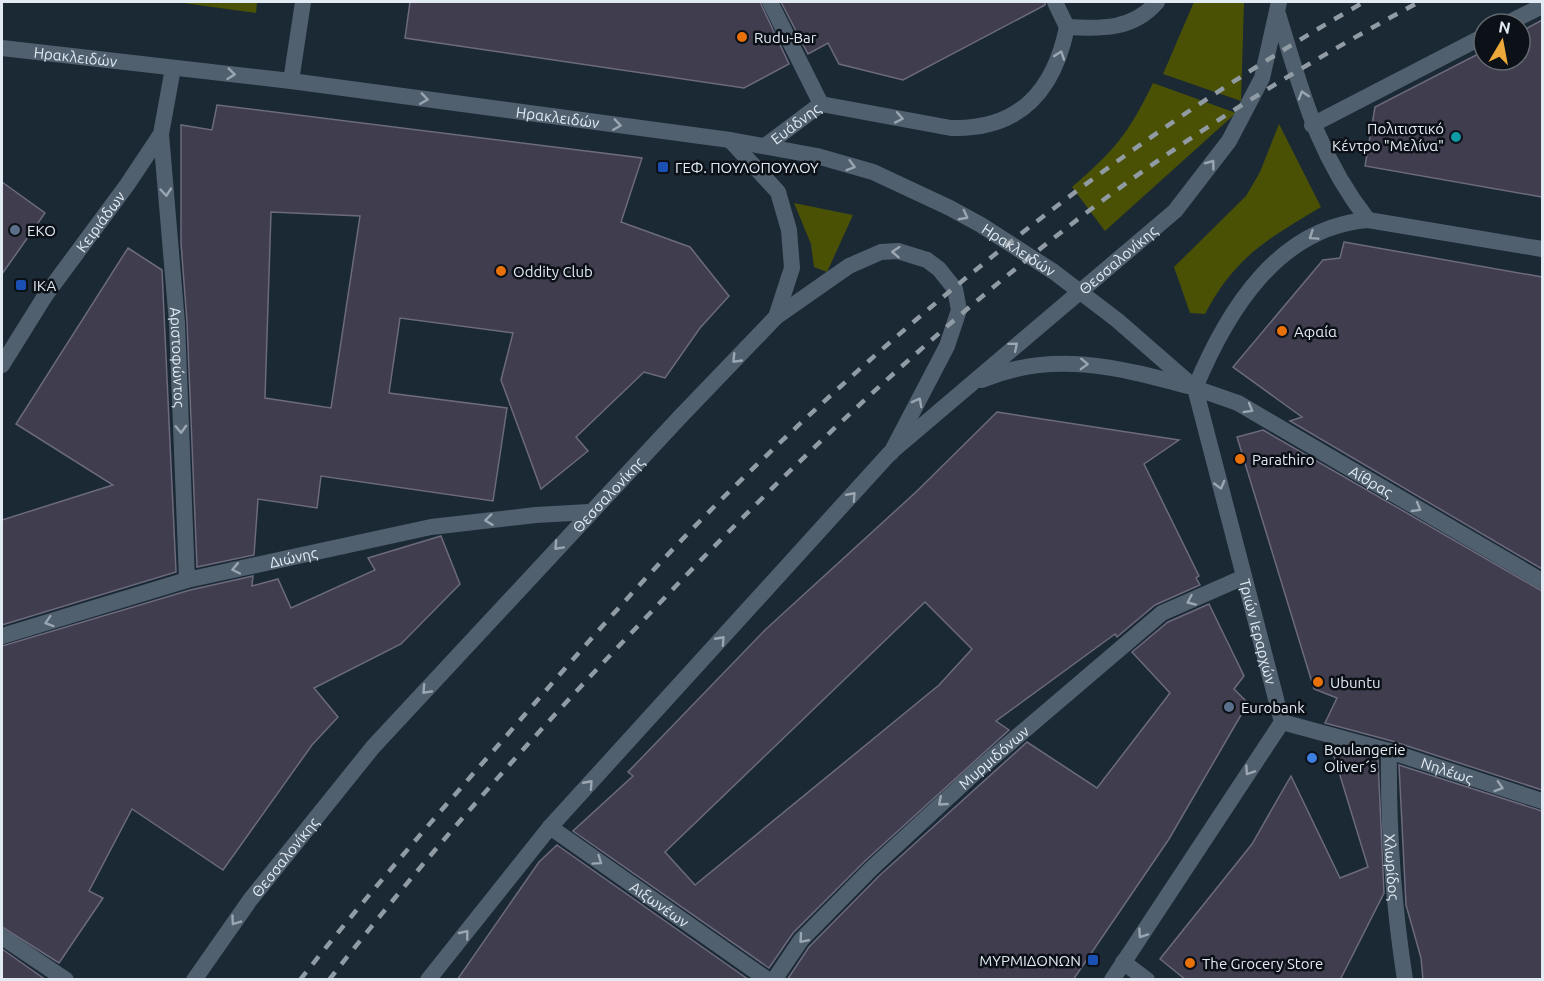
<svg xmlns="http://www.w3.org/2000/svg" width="1544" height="981" viewBox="0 0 1544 981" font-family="Ubuntu,sans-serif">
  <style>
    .green { fill: #4a5105 }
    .building { fill: #403d4e; stroke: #6c6a7d; stroke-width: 1.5; fill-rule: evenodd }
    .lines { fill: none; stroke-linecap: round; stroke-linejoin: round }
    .pedestrian { stroke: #51606f; stroke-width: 16 }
    .minor { stroke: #51606f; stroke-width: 16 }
    .tertiary { stroke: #51606f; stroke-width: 16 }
    .rail { stroke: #909ba4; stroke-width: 4.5; stroke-dasharray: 10 10; stroke-linecap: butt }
    .oneway { stroke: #9aa6b1 }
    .food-dot { fill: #e8710a; stroke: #0b1116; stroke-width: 2 }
    .culture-dot { fill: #0f9aa8; stroke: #0b1116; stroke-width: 2 }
    .transit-dot { fill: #1a4fb4; stroke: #0b1116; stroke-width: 2 }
    .service-dot { fill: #5c6f8a; stroke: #0b1116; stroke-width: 2 }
    .shop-dot { fill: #3f7fe0; stroke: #0b1116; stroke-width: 2 }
    .labels { text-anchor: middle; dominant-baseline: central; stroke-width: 5; stroke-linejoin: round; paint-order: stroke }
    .poi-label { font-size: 15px; fill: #e2ebf3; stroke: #0b1116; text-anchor: start }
    .street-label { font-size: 15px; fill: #e2ebf3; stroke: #0b1116 }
  </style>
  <rect width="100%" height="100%" fill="#1b2935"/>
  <g class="green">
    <polygon points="176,2 257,2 256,13"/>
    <polygon points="1194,2 1244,2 1241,101 1163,74"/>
    <path d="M1153 83 1236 113 1105 231 1072 187C1114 151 1129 133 1153 83Z"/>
    <path d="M1279 124 1321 207C1266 240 1235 257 1205 314L1190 313 1174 267 1246 196 1260 172Z"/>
    <polygon points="794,203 853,215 827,272 814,267 811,244"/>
  </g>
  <g class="building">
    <polygon points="410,2 760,2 789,64 744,88 405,38"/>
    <polygon points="781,2 1045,2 1045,5 903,80 839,64 828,43 808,54"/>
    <polygon points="1542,20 1542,197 1365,166 1375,107 1484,51 1484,60 1520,60 1520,32"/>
    <path d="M217 105 642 158 621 222 690 247 729 296 700 328 665 378 644 372 576 437 588 451 541 489 501 380 513 333 400 318 389 393 507 408 493 501 321 476 317 508 258 499 254 555 197 567 187 322 181 243V125L212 130ZM271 212 360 216 331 408 265 398Z"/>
    <polygon points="2,182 45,213 2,274"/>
    <polygon points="1344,242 1542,277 1542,569 1290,421 1302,417 1233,367 1323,260 1340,258"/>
    <polygon points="128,248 162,270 176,572 2,625 2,520 113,485 16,424"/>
    <path d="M997 412 1179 440 1144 464 1199 576 1196 578 1200 585 1155 605 1117 637 1115 634 996 721 1009 730 865 861 793 933 769 968 573 831 633 776 628 772 765 630 916 492ZM925 602 972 649 939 685 695 885 665 852Z"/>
    <polygon points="1263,430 1542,591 1542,790 1392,741 1325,723 1337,698 1314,689 1237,437"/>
    <polygon points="441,536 460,584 401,644 314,688 338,717 312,745 223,870 132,809 89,891 103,898 59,963 2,927 2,646 190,590 253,576 252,586 278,579 291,608 375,570 368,558"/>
    <polygon points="1209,604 1244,676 1234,689 1248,703 1169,839 1073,980 787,980 809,947 879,876 1027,742 1097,788 1170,693 1132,652 1168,622"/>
    <polygon points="1331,746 1378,759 1384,893 1340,980 1186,980 1160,959 1252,844 1291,776 1340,878 1368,867"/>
    <polygon points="1399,765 1542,811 1542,980 1423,980 1421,958 1406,905"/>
    <polygon points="557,845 749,980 457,980 539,862"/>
    <polygon points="2,949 46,980 2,980"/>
  </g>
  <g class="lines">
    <g class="pedestrian">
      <polyline points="1506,24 1542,6"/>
      <polyline points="1312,125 1484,36"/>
    </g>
    <g class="minor">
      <polyline points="770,2 821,104"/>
      <polyline points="1055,2 1067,27"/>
      <path d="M1067 27C1101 29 1133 30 1157 2"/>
      <polyline points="291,81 303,2"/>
      <path d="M821 104 951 128C1019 130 1054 91 1067 27"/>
      <path id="s1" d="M161 134 177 323 187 580"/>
      <path id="s2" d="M765 146 821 104"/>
      <path id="s3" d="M1195 388 1238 403 1542 581"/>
      <path id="s4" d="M2 636 187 580 431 527 536 515 589 512"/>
      <path id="s5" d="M1389 751C1388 829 1393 903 1405 980"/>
      <path id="s6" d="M550 827 768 980"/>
      <polyline points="2,937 66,980"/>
      <polyline points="1123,962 1147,980"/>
      <path id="s7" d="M194 980 250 900 373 747 680 417 776 317 849 266 881 252 898 251 927 260 939 269 955 289 959 310 947 346 891 453"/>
      <path id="s8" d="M774 980 801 940 872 868 978 770 1162 613 1244 577"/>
    </g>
    <g class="tertiary">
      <path d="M1278 14C1302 92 1317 155 1368 220"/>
      <path id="s9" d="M2 48 291 81 730 140 817 156 873 172 950 208 981 225 1054 272 1117 320 1195 388 1282 722 1112 980"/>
      <polyline points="730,140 778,192 789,230 792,268 776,317"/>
      <path id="s10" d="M2 365 45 296 127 185 161 134 173 68"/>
      <path d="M982 380C1052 350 1118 367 1188 386"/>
      <path d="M1195 388C1227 311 1278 227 1368 220L1542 249"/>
      <path id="s11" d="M1282 722 1389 751 1542 801"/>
      <path id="s12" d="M428 980 550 827 890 453 1175 211 1229 141 1262 78 1279 2"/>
    </g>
    <g class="rail">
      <path d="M300 980C367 895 437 815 508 734 581 650 655 564 735 486 927 298 1130 136 1364 2"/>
      <path d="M329 980C425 857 529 740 636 628 775 480 921 340 1082 216 1188 135 1302 65 1419 2"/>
    </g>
  </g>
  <defs><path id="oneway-chevron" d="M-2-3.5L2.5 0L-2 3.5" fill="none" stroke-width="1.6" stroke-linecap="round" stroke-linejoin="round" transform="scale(1.5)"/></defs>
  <g class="oneway">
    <use href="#oneway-chevron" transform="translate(1060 55) rotate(-71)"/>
    <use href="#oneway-chevron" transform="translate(231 74) rotate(6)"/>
    <use href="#oneway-chevron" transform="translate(1303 95) rotate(-107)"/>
    <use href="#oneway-chevron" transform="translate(424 99) rotate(8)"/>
    <use href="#oneway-chevron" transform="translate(899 118) rotate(11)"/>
    <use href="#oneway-chevron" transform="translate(617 125) rotate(8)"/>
    <use href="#oneway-chevron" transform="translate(1211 164) rotate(-53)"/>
    <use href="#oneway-chevron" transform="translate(851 166) rotate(16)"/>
    <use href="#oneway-chevron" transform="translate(166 192) rotate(85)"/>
    <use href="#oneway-chevron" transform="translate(964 216) rotate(28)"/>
    <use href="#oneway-chevron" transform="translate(1313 236) rotate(146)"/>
    <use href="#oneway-chevron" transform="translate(896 252) rotate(-176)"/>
    <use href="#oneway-chevron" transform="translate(1014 346) rotate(-40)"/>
    <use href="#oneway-chevron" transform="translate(736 359) rotate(134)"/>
    <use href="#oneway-chevron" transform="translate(1084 364) rotate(2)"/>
    <use href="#oneway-chevron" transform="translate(918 402) rotate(-62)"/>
    <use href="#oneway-chevron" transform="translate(1249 409) rotate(30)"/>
    <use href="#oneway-chevron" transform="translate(181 429) rotate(88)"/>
    <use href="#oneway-chevron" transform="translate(1220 485) rotate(75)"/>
    <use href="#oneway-chevron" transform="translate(852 496) rotate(-48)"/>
    <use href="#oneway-chevron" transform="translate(1417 508) rotate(30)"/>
    <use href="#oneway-chevron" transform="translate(489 520) rotate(173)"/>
    <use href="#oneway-chevron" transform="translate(558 546) rotate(133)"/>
    <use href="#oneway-chevron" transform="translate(236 569) rotate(168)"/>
    <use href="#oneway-chevron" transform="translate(1191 601) rotate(156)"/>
    <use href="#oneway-chevron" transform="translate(49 622) rotate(163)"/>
    <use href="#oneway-chevron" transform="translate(721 640) rotate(-48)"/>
    <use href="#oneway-chevron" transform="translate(426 690) rotate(133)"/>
    <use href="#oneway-chevron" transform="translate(1249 771) rotate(124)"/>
    <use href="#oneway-chevron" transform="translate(589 784) rotate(-48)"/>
    <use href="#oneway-chevron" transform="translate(1499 787) rotate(18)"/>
    <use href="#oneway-chevron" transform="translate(942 802) rotate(139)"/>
    <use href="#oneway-chevron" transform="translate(598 861) rotate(35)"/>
    <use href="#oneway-chevron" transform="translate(235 921) rotate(125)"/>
    <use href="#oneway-chevron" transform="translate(465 934) rotate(-51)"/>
    <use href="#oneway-chevron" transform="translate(1142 934) rotate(124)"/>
    <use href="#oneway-chevron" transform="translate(803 939) rotate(131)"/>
  </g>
  <g class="food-dot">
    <circle cx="742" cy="37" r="6"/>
    <circle cx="501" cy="271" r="6"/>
    <circle cx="1282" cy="331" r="6"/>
    <circle cx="1240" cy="459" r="6"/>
    <circle cx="1318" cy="682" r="6"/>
    <circle cx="1190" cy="963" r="6"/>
  </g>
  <circle class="culture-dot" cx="1456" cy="137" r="6"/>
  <g class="transit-dot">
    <rect x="657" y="161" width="12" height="12" rx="3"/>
    <rect x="15" y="279" width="12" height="12" rx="3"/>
    <rect x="1087" y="954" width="12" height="12" rx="3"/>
  </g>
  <g class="service-dot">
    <circle cx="15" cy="230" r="6"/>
    <circle cx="1229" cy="707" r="6"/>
  </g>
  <circle class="shop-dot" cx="1312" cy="758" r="6"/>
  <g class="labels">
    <g class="poi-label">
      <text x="754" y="37">Rudu-Bar</text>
      <text x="1444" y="128" text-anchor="end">Πολιτιστικό<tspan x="1444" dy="17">Κέντρο "Μελίνα"</tspan></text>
      <text x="675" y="167">ΓΕΦ. ΠΟΥΛΟΠΟΥΛΟΥ</text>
      <text x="27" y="230">EKO</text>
      <text x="513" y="271">Oddity Club</text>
      <text x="33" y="285">ΙΚΑ</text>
      <text x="1294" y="331">Αφαία</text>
      <text x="1252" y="459">Parathiro</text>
      <text x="1330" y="682">Ubuntu</text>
      <text x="1241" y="707">Eurobank</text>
      <text x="1324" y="749">Boulangerie<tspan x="1324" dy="17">Oliver´s</tspan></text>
      <text x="1081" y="960" text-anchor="end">ΜΥΡΜΙΔΟΝΩΝ</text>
      <text x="1202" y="963">The Grocery Store</text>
    </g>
    <g class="street-label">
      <text stroke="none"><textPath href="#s9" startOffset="74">Ηρακλειδών</textPath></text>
      <text stroke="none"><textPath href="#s9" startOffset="560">Ηρακλειδών</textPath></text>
      <text stroke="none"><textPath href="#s2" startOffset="38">Ευάδνης</textPath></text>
      <text stroke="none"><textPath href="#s10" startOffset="174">Κειριάδων</textPath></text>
      <text stroke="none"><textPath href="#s9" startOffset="1046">Ηρακλειδών</textPath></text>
      <text stroke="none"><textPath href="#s12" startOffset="1000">Θεσσαλονίκης</textPath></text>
      <text stroke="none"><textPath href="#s1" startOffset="224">Αριστοφώντος</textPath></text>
      <text stroke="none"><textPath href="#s3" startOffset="200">Αίθρας</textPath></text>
      <text stroke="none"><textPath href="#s7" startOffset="639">Θεσσαλονίκης</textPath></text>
      <text stroke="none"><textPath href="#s4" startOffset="302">Διώνης</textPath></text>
      <text stroke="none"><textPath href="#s9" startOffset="1522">Τριών Ιεραρχών</textPath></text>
      <text stroke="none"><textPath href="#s8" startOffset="314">Μυρμιδόνων</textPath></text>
      <text stroke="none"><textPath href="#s11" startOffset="172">Νηλέως</textPath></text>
      <text stroke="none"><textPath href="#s7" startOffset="153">Θεσσαλονίκης</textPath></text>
      <text stroke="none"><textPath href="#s5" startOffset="116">Χλωρίδος</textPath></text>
      <text stroke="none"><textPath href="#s6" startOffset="134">Αιξωνέων</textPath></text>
    </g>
  </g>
  <rect width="1544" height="981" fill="none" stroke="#e2ebf3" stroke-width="6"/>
  <g transform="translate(1502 42) rotate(10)"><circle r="28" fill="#0b1116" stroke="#61686e" stroke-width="1.5"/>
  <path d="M0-4.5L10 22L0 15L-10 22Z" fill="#eca93a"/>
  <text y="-9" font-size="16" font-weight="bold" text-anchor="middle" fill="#e2ebf3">N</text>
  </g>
</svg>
